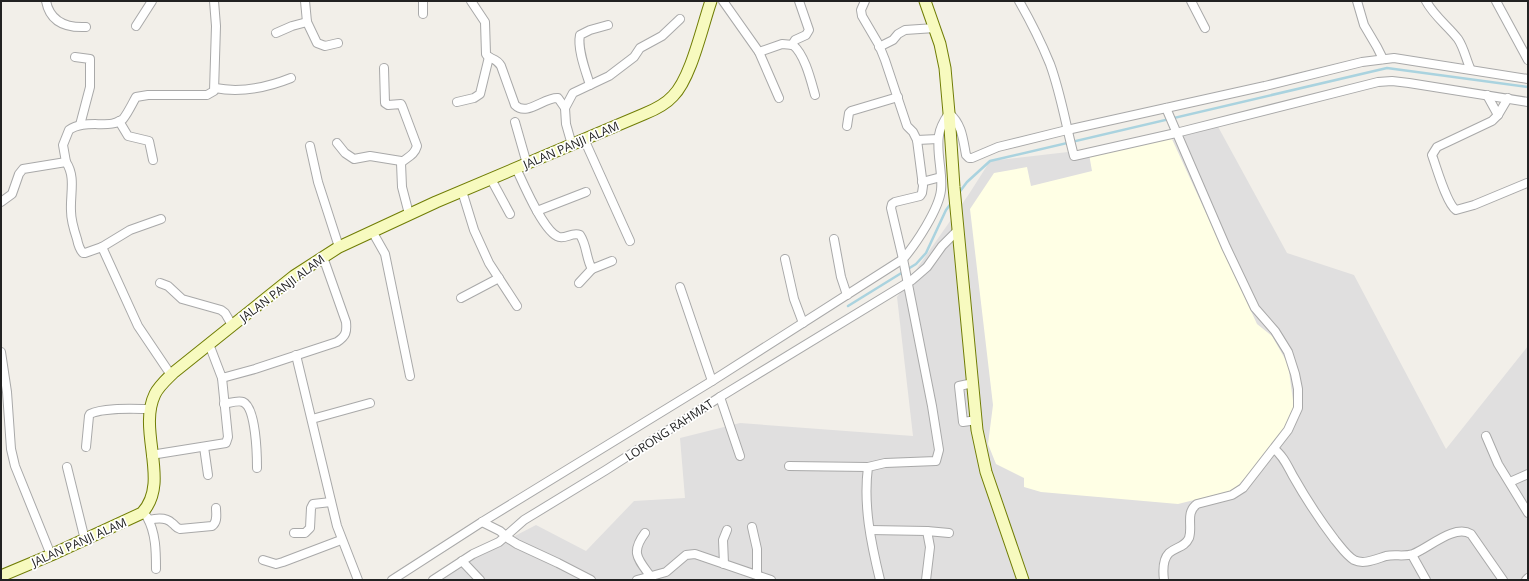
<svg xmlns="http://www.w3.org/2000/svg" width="1529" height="581" viewBox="0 0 1529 581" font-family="'Open Sans',sans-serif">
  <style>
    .residential { fill: #e0dfdf }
    .education { fill: #ffffe5 }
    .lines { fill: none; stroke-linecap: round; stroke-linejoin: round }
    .stream { stroke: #aad3df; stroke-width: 2.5 }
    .street-casing { stroke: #a9a9a9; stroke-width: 10 }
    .secondary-casing { stroke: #707d05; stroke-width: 13 }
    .street { stroke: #fff; stroke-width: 8 }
    .secondary { stroke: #f7fabf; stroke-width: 11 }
    .labels { text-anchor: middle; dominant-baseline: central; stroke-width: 3.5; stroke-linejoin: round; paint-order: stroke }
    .street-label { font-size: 12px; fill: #222; stroke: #fff }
  </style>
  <rect width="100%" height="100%" fill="#f2efe9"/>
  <polygon class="residential" points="1216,123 1287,253 1354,275 1446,449 1528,346 1528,580 430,580 536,525 586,551 634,501 685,498 680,438 740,423 913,436 897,297 969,194 990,161 1172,140"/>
  <polygon class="education" points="1171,137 1257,324 1272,336 1288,364 1294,408 1280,438 1234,490 1178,504 1041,492 1024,487 1024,478 996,464 988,444 993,405 970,209 994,173 1027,167 1031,186 1092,171 1089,154"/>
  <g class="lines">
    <g class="stream">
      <polyline points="958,194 967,182 990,161 1387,68 1528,87"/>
      <polyline points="848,306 916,264 926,253 946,210 952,202"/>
    </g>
    <defs>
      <g id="street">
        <path d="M46 1C50 22 66 28 86 27"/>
        <polyline points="305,1 307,22 317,43 325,46 338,43"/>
        <path d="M471 1 485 22 486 54C489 60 496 57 501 66L515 105C527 117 544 97 558 98L565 108 566 124 572 145"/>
        <polyline points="723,1 759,52 779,98"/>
        <path d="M865 1 861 10 862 16 879 45 885 60 907 126 913 132 917 140 923 186 922 193 920 196 895 202 892 204 891 208 903 259 932 406 939 450 936 461 885 463 868 467C863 505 871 543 880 580"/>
        <path d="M1019 1C1031 22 1041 42 1050 64 1061 94 1066 126 1074 156L1176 133 1378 82 1392 81 1409 83 1528 102"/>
        <polyline points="1191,1 1205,28"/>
        <polyline points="1357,1 1364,25 1377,47 1383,59"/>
        <path d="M1426 1C1434 16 1448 26 1458 39 1464 48 1466 59 1470 68"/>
        <polyline points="1496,1 1528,60"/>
        <polyline points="423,14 423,1"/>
        <polyline points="136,26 152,1"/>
        <polyline points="276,33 292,26 307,22"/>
        <polyline points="792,45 795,40 806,35 809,30 799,1"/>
        <polyline points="879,47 893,40 898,34 905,30 935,28"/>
        <path d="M759 52 782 44 793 45C805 55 811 81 815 95"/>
        <polyline points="75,57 90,59 90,87 80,125"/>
        <path d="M384 68 385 103 388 105 401 104 402 106 417 146C414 156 407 157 401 163L402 187 409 214"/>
        <path d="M590 85C586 72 577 49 580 35L590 30 608 25"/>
        <path d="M215 88C241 93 266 88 291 78"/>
        <polyline points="1487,95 1498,115"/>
        <path d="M1508 98 1498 115 1492 121 1437 147 1432 155 1433 158C1437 169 1447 204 1456 210L1474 205 1527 183"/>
        <polyline points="457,102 474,98 480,94 489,57"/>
        <polyline points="565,108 573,93 609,76 634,57 640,48 662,36 680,19"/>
        <polyline points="119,121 128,136 149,141 153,160"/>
        <polyline points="515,122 527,164"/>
        <polyline points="847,126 849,113 851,111 898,97"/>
        <polyline points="584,139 630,241"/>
        <polyline points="917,140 938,139"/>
        <polyline points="337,143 345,153 354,159 370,156 401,161"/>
        <polyline points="310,146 318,182 339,247"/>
        <path d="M66 162 63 145 69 130C85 118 111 130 123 119 128 113 132 104 136 97L148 95H207L214 91 216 26 214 1"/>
        <path d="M516 168C523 183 544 233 559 237 566 239 572 232 580 235 587 245 586 259 592 269L612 261"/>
        <polyline points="491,179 510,214"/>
        <polyline points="922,182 941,177"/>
        <polyline points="462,191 474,230 489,263 517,306"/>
        <path d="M1 202 12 194 19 174 23 169 66 162C76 177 70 194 71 211 71 220 74 230 77 239 78 244 79 249 83 253H85L102 247 138 326 171 375"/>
        <polyline points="537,211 586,192"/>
        <polyline points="372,231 385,254 410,376"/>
        <polyline points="834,239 841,277 847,295"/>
        <polyline points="102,247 130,230 161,219"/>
        <polyline points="785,259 794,299 803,323"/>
        <polyline points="160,283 168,286 182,299 221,310 225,313 232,325"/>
        <polyline points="579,283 592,269"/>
        <polyline points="680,287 712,381"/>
        <polyline points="461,298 499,278"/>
        <path d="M209 344 222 378 255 369 337 342C346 336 347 332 346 322L323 257"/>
        <polyline points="1,352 7,392 11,449 15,466 51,555"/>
        <polyline points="296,355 337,526 358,580"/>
        <polyline points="973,383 959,386 963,422 977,420"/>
        <polyline points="720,397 740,456"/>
        <path d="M224 404C230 403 238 400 243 402 256 407 257 455 257 468"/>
        <polyline points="312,419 370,403"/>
        <polyline points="1486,436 1498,464 1528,513"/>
        <path d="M86 447 89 416 90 414C104 407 135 409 151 409"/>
        <polyline points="204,447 208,475"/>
        <path d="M1274 449C1283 455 1288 467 1293 476 1306 499 1319 519 1335 540 1341 547 1346 555 1354 560 1364 565 1376 559 1386 556 1395 554 1404 557 1413 554 1429 548 1454 524 1471 534L1503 580"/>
        <polyline points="151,455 226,443 228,437 222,378"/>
        <polyline points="789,466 868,467"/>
        <polyline points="67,467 85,540"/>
        <polyline points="1510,482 1528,474"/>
        <path d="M147 517C156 533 156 552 156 569"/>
        <path d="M149 520C157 518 166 517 172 523 176 526 176 528 180 529L212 526C218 522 216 514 216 508"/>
        <polyline points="482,522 500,531 509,539 517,544 558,563 591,580"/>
        <polyline points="752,527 757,549 757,574"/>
        <polyline points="870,530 927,531 930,547 926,580"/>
        <polyline points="927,531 949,533"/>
        <polyline points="294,533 305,533 310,528 311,508 313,504 331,502"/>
        <path d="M645 533C630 553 638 559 651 577"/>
        <polyline points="1412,555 1426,580"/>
        <polyline points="263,560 276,564 283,562 341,540"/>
        <polyline points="462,561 480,580"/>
        <polyline points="724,564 723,540 727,530"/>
        <path d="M392 580 482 522 712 381 903 259C916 244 939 209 941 190 943 172 936 153 939 135 940 127 945 119 949 113 962 124 963 139 966 155L969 158H972L998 147 1067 130 1265 86 1362 62 1394 58 1528 79"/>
        <polyline points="433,580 473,554 499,542 524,520 606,470 720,397 912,280 927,267 942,246 958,230"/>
        <polyline points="637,580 666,572 686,555 695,554 771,580"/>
        <path d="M1164 580C1163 572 1163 559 1169 553 1176 547 1185 547 1189 538 1193 526 1185 513 1197 504L1232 495 1243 488 1288 430 1298 408V389L1295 374 1288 352 1275 331 1255 308 1226 247 1166 108"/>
        <polyline points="1526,580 1528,578"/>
      </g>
      <g id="secondary">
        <polyline points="925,1 940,44 945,68 949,113 954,187 977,430 986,472 1023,580"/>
        <path d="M1 576 51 555 142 513C171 482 137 431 155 394 159 386 166 380 173 373L294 276 339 247 436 202 644 114C654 110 665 105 673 96 691 78 702 27 711 1"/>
      </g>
    </defs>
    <use href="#street" class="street-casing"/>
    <use href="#secondary" class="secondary-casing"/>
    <use href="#street" class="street"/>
    <use href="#secondary" class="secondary"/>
  </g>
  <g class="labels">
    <g class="street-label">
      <text transform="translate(571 145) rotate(-23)">JALAN PANJI ALAM</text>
      <text transform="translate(282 288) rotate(-37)">JALAN PANJI ALAM</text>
      <text transform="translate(669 430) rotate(-33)">LORONG RAHMAT</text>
      <text transform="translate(79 542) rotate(-24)">JALAN PANJI ALAM</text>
    </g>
  </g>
  <rect width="1529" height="581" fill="none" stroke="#222222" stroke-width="4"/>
</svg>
